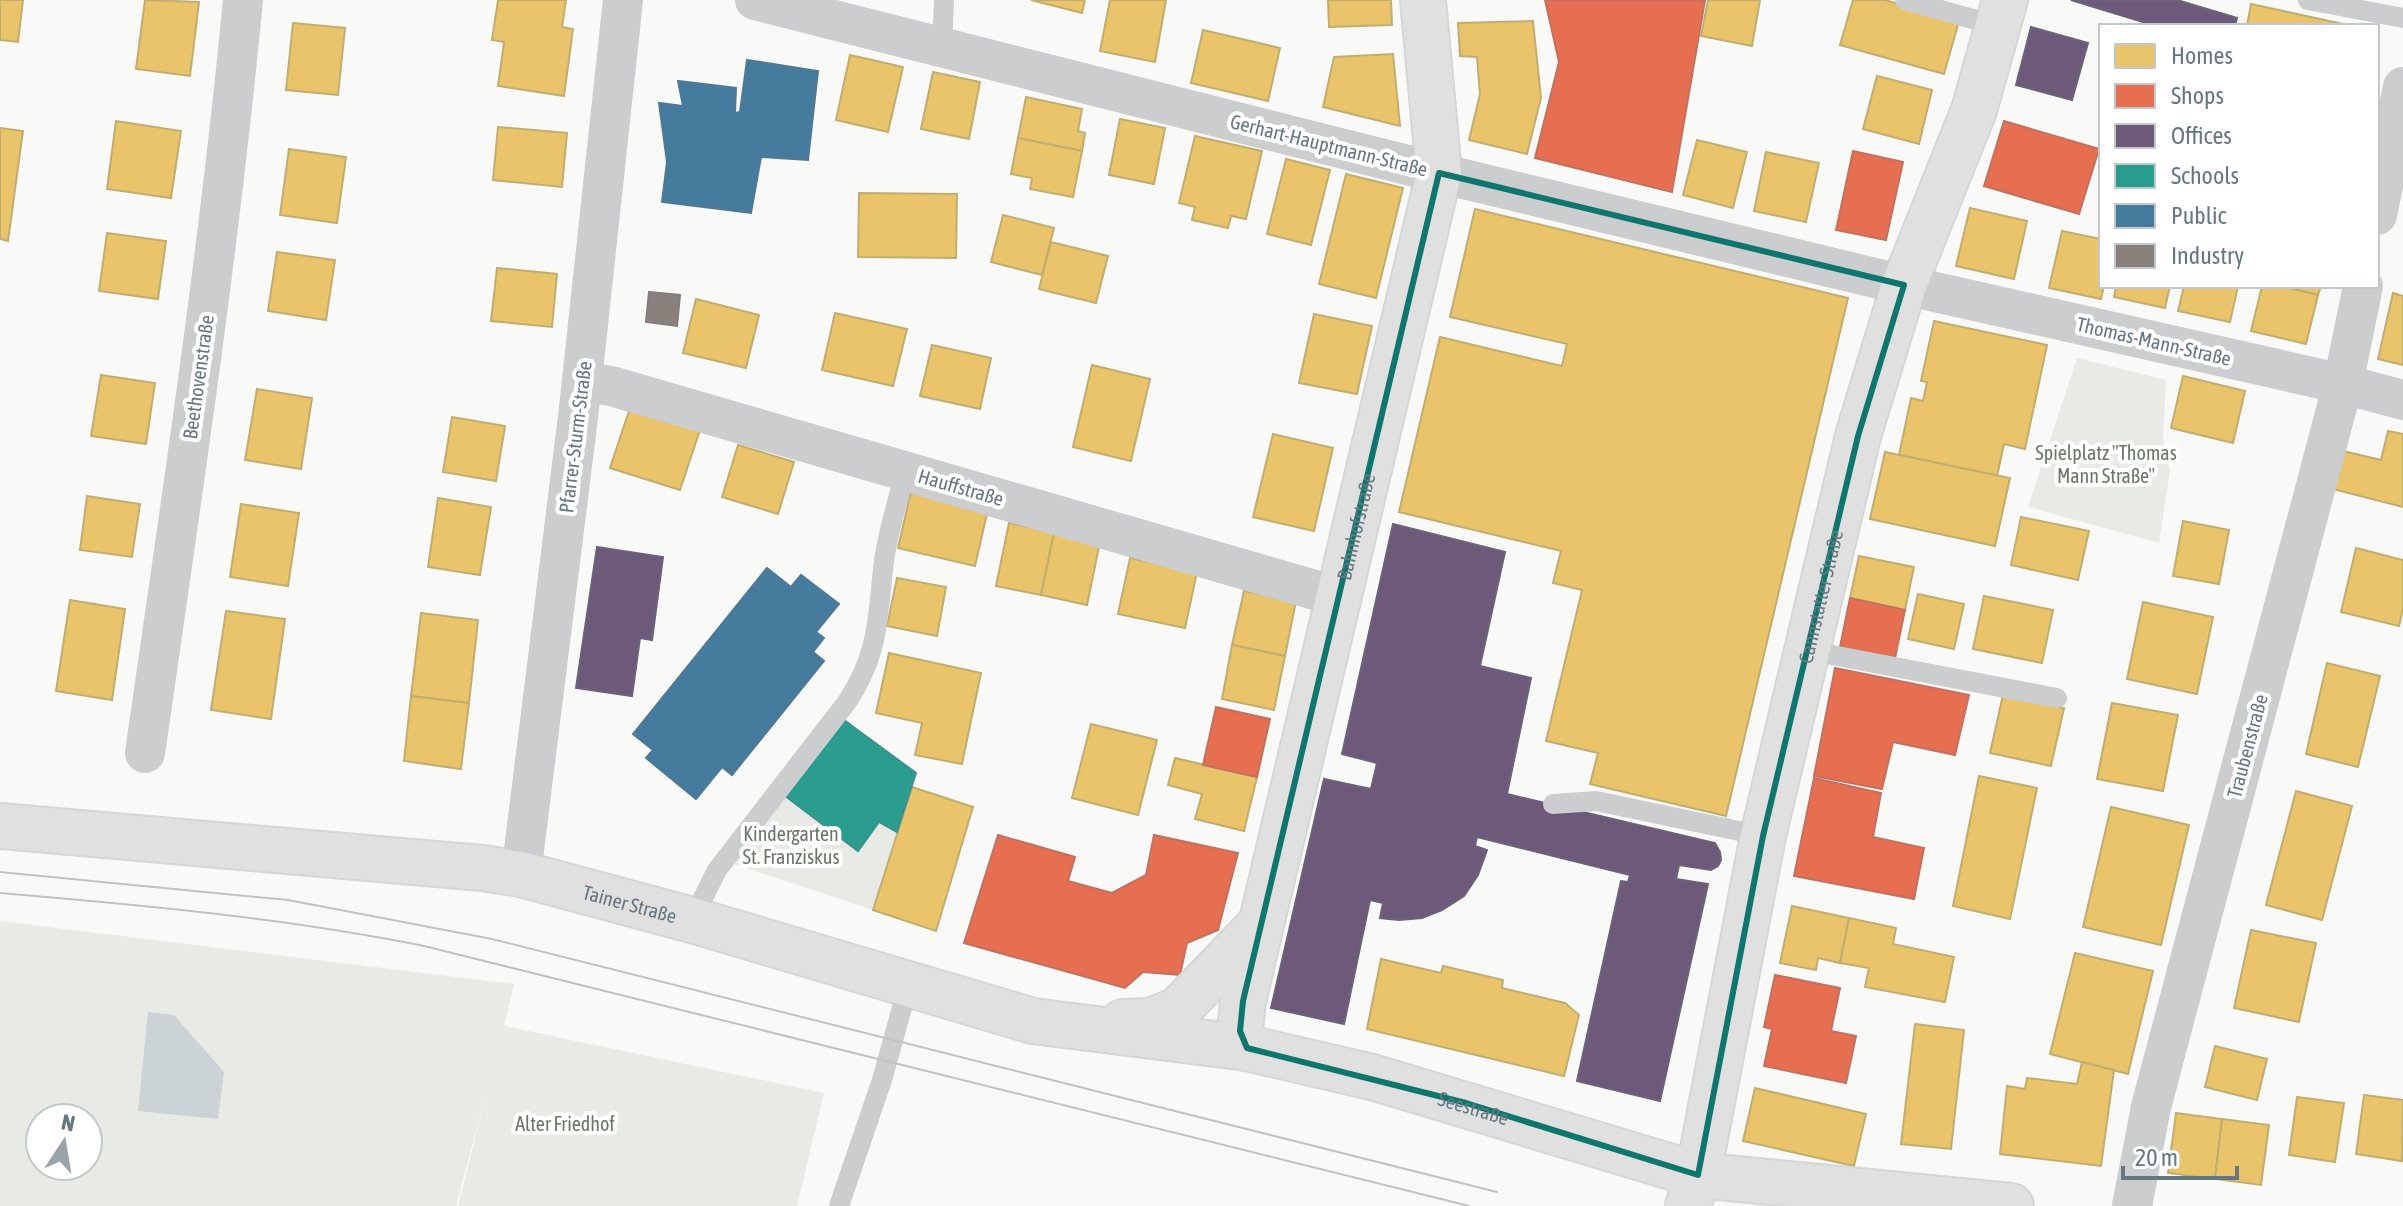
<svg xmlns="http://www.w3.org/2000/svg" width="2403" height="1206" viewBox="0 0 2403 1206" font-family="'Asap Condensed',sans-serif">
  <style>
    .green { fill: #e8eae6; fill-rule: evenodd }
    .water { fill: #ccd3d6 }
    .homes { fill: #e9c46a; stroke: #c2ad70; stroke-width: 2 }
    .shops { fill: #e76f51; stroke: #c1715f; stroke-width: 2 }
    .offices { fill: #6d597a; stroke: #6b627c; stroke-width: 2 }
    .schools { fill: #2a9d8f; stroke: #3c928a; stroke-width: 2 }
    .public { fill: #457b9d; stroke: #4f7a94; stroke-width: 2 }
    .industry { fill: #8a817c; stroke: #807e7d; stroke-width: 2 }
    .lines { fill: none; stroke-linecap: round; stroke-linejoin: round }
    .secondary-casing { stroke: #d5d6d6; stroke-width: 48 }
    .lane { stroke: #cbcdce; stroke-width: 20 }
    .street { stroke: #cbcdce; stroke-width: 40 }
    .secondary { stroke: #e0e0e1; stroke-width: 44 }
    .tram { stroke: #c1c3c3; stroke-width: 2 }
    .marked { fill: none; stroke: #0f766e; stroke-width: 6; stroke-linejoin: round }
    .labels { text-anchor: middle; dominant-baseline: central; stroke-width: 8; stroke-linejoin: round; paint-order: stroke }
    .street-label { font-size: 20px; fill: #67777f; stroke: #fff }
    .park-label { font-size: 20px; fill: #6a7866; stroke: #fff }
  </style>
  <rect width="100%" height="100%" fill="#f9f9f8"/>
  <g class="green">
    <polygon points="2077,358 2166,380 2163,438 2170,470 2159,543 2028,507"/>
    <polygon points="784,795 857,851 879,822 897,832 873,910 731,863"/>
    <path d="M0 921 514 984 504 1026 824 1093 797 1206H458L489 1082 456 1206H0ZM40 1118H88V1166H40Z"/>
  </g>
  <polygon class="water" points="148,1012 174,1015 224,1072 218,1119 138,1111"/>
  <g class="homes">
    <polygon points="0,0 23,0 18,42 0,40"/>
    <polygon points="145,0 199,2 190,76 136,69"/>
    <polygon points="498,0 566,0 562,27 573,29 564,96 498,86 504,42 492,40"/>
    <polygon points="1031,0 1085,0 1082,13"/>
    <polygon points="1110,0 1166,0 1155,62 1100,51"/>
    <polygon points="1328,0 1391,0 1392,25 1329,27"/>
    <polygon points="1708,0 1760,0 1752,46 1701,36"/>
    <polygon points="1853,0 1885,0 1959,21 1944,74 1840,45"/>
    <polygon points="2251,4 2352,26 2247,26"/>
    <polygon points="1533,21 1541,98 1527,154 1469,140 1480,94 1477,57 1460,56 1458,23"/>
    <polygon points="293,23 345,28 338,95 286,90"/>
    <polygon points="1203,30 1280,48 1268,101 1191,83"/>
    <polygon points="1393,54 1400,126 1323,107 1334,57"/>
    <polygon points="850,55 903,67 888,132 836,120"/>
    <polygon points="933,72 980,82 969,139 921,129"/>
    <polygon points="1877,76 1932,90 1919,144 1863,129"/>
    <polygon points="1026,97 1082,109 1078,131 1085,133 1082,151 1018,138"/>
    <polygon points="1120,119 1165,128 1154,184 1109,175"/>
    <polygon points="116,121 181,131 171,198 107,189"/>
    <polygon points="498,127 567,133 562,187 493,180"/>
    <polygon points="0,128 23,131 8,241 0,239"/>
    <polygon points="1195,136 1262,151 1246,219 1231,216 1228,228 1192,220 1195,207 1179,203"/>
    <polygon points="1018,138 1082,151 1073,197 1030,189 1032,178 1011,174"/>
    <polygon points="1697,140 1747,152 1733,208 1683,195"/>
    <polygon points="289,149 346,157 337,223 280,215"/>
    <polygon points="1766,152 1819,163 1806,222 1754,211"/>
    <polygon points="1286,159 1330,170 1311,245 1267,234"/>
    <polygon points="1346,174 1403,188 1376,298 1319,284"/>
    <polygon points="859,193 957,194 956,258 858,257"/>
    <polygon points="1970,208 2027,221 2014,279 1956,266"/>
    <polygon points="1475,209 1848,298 1726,816 1590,784 1598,753 1546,741 1582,590 1553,583 1561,551 1399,512 1440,337 1562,366 1567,344 1450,317"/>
    <polygon points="1003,215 1054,228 1042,275 991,262"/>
    <polygon points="2062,231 2101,239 2101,286 2104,286 2101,299 2049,288"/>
    <polygon points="107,233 166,241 158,299 99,291"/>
    <polygon points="1051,242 1108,256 1096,303 1039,289"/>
    <polygon points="277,252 335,260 326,320 268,311"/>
    <polygon points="497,268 557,274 552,327 491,321"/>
    <polygon points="2116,286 2170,286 2165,308 2114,297"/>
    <polygon points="2184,286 2238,286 2230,322 2178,311"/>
    <polygon points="2262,286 2283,286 2318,295 2306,344 2251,331"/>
    <polygon points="2283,286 2321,286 2318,295"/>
    <polygon points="2393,293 2403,296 2403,365 2378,359"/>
    <polygon points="696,299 759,315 746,368 683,353"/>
    <polygon points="835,313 907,329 893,386 822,370"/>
    <polygon points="1314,314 1372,326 1357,394 1299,383"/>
    <polygon points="1934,321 2047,345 2025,449 2004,444 1997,476 1899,455 1911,398 1923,401 1927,382 1921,381"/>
    <polygon points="932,345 991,358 980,409 920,396"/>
    <polygon points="1092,365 1150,379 1131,461 1073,447"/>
    <polygon points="101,375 155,383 146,444 91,436"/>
    <polygon points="2183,376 2245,391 2233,443 2171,428"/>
    <polygon points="257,389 312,398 301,469 245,460"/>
    <polygon points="630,408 700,430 680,490 610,468"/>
    <polygon points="452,417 505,426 496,481 443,472"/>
    <polygon points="2388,431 2403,434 2403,507 2333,489 2343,451 2381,460"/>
    <polygon points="1273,434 1333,448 1314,531 1253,517"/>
    <polygon points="738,445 794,462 778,514 722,497"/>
    <polygon points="1885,452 2010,478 1995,546 1870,519"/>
    <polygon points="911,491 988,509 975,566 898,548"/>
    <polygon points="87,496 140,504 132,557 80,550"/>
    <polygon points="438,498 491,507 480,575 428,567"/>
    <polygon points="241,504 299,513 288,586 230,577"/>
    <polygon points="2021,517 2089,531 2078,580 2011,565"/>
    <polygon points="2183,521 2229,530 2219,584 2173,576"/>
    <polygon points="1009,523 1054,533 1041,595 996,586"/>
    <polygon points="1054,533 1100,542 1087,605 1041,595"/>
    <polygon points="2356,548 2403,560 2403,609 2399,626 2341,612"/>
    <polygon points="1859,556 1914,567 1905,610 1850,598"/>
    <polygon points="1130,558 1197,572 1185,628 1118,614"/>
    <polygon points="897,578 946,587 937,636 887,626"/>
    <polygon points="1244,591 1296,601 1285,656 1232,645"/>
    <polygon points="1918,594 1964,604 1954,649 1908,639"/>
    <polygon points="1984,596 2053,610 2042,663 1973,649"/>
    <polygon points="70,600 125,609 112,700 56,691"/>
    <polygon points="2143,602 2213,617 2197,694 2127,679"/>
    <polygon points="226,611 285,619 271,719 211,710"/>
    <polygon points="421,613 478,620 469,703 411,696"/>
    <polygon points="1232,645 1285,656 1274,710 1222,699"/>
    <polygon points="889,653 981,673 962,764 915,755 922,723 876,713"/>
    <polygon points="2327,663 2380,676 2358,767 2306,754"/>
    <polygon points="2003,695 2064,708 2051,766 1990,753"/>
    <polygon points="411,696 469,703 461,769 404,761"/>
    <polygon points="2112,703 2178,715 2163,791 2097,779"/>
    <polygon points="1091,724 1157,740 1138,815 1072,798"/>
    <polygon points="1175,758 1257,777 1244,831 1195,819 1202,794 1168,785"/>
    <polygon points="1979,776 2037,788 2010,919 1953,906"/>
    <polygon points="912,787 973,807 936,931 873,910"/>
    <polygon points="2296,791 2352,806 2322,920 2266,905"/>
    <polygon points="2111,807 2189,825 2161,945 2083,927"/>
    <polygon points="1792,906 1849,918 1840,963 1818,958 1816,970 1780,963"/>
    <polygon points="1849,918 1896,928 1893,944 1954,957 1945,1002 1865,987 1869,968 1840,963"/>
    <polygon points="2251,930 2316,943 2299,1022 2234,1008"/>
    <polygon points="2075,953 2153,971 2128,1074 2050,1054"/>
    <polygon points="1381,959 1441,973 1443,966 1503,980 1502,988 1565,1003 1579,1015 1564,1076 1367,1029"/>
    <polygon points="1915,1024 1964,1030 1951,1149 1901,1144"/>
    <polygon points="2215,1046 2267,1059 2257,1100 2205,1087"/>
    <polygon points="2082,1062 2114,1070 2101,1166 2000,1154 2007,1086 2025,1089 2027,1078 2077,1084"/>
    <polygon points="1755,1088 1866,1114 1854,1166 1743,1141"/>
    <polygon points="2364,1095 2403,1100 2402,1161 2356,1154"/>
    <polygon points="2297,1097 2344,1103 2335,1162 2289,1155"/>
    <polygon points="2176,1113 2222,1119 2215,1179 2168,1173"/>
    <polygon points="2222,1119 2269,1125 2261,1185 2215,1179"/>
  </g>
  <g class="shops">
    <polygon points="1545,0 1705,0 1672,192 1535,158 1559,62"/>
    <polygon points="2004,121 2099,149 2079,214 1984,186"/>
    <polygon points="1853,151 1903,162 1886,240 1836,230"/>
    <polygon points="1850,598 1905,610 1895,658 1840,647"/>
    <polygon points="1835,668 1969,695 1955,755 1893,742 1882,789 1814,776"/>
    <polygon points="1216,707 1270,719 1257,777 1203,765"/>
    <polygon points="1814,778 1881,793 1873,837 1924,848 1914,899 1794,876"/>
    <polygon points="998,835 1075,857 1068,881 1112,893 1146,875 1154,835 1238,853 1218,930 1187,943 1180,975 1143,972 1125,988 964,943"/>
    <polygon points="1775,975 1840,988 1831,1031 1856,1036 1846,1083 1764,1066 1772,1029 1764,1027"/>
  </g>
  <g class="offices">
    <polygon points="2071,0 2177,0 2237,18 2235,26 2156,26"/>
    <polygon points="2031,27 2088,43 2072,100 2016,85"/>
    <polygon points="1393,524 1505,552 1480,666 1531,678 1507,794 1715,843 1720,852 1721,860 1718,866 1711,870 1679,865 1676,879 1708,884 1660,1101 1577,1081 1621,881 1628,882 1630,875 1477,837 1475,846 1487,850 1478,875 1464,896 1442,910 1422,918 1399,920 1380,918 1383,903 1370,900 1344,1024 1271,1008 1324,779 1371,789 1377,763 1342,754"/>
    <polygon points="597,547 663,557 652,640 640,638 632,696 576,688"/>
  </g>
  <polygon class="schools" points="844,720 916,773 897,832 879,822 858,851 784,795"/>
  <g class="public">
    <polygon points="747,60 818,71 808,160 761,157 751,213 662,202 667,162 659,103 683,106 678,81 736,88 735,113 740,112"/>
    <polygon points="767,568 791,587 801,575 839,604 816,632 824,638 813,652 824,661 732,775 722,767 696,799 646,758 653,750 633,734"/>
  </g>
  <polygon class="industry" points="649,292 680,295 677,326 646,322"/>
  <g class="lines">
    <defs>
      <g id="secondary">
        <path id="s1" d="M0 826 482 868 521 874 692 920 1033 1021 1247 1048 1372 1077 1698 1175 2011 1206"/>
        <polyline points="1123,1022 1150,1021 1178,1010 1260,925"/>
        <path id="s2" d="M1247 1048 1240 1031 1243 1001 1439 173 1423 0"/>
        <path id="s3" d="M1688 1206 1698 1175 1763 836 1858 436 1904 285 1974 110 2005 0"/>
      </g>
    </defs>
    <use href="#secondary" class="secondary-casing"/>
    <g class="lane">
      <polyline points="1905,0 1998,26"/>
      <polyline points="2308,0 2403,18"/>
      <polyline points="942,47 944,0"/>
      <polyline points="1806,650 2057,698"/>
      <polyline points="1553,804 1596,801 1763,836"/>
      <path d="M692 920 717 870 847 702C880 652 877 618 884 561 888 531 898 501 905 471"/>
      <polyline points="839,1206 882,1080 908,986"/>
    </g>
    <g class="street">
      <polyline points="755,0 1439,173 1904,285 2343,384 2403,400"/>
      <polyline points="2377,215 2403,87"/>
      <polyline points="582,382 611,386 1339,597"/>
      <path d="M145 753C181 502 219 252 243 0"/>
      <polyline points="521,874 578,417 623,0"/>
      <polyline points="2132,1206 2151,1107 2343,384 2363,286"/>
    </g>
    <use href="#secondary" class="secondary"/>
    <g class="tram">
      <polyline points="0,872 288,900 492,939 1497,1192"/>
      <path d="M0 893C142 905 284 918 424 946L1469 1206"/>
    </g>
  </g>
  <path class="marked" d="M1439 173 1904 285 1858 436 1763 836 1698 1175 1466 1103 1247 1048 1240 1031 1243 1001Z"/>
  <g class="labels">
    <g class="street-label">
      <text transform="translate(1329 145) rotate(14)">Gerhart-Hauptmann-Straße</text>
      <text transform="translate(2154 341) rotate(13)">Thomas-Mann-Straße</text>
      <text transform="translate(198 377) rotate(-82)">Beethovenstraße</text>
      <text transform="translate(575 437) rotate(-83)">Pfarrer-Sturm-Straße</text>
      <text transform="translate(961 487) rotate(16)">Hauffstraße</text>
      <text stroke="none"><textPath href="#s2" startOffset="536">Bahnhofstraße</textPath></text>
      <text stroke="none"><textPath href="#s3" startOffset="624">Cannstatter Straße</textPath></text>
      <text transform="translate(2247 746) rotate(-75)">Traubenstraße</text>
      <text stroke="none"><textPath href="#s1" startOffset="636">Tainer Straße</textPath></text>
      <text stroke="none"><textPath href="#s1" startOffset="1506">Seestraße</textPath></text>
    </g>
    <g class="park-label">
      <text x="2106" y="452">Spielplatz "Thomas<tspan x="2106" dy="23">Mann Straße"</tspan></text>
      <text x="791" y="833">Kindergarten<tspan x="791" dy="23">St. Franziskus</tspan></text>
      <text x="565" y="1123">Alter Friedhof</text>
    </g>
  </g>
  <rect x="2099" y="24" width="280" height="264" fill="#ffffff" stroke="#c2c9cc" stroke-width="2"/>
  <rect x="2115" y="44" width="40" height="24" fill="#e9c46a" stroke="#c2c9cc" stroke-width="2"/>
  <text x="2171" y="64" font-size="24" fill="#67777f">Homes</text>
  <rect x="2115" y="84" width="40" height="24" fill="#e76f51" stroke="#c2c9cc" stroke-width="2"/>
  <text x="2171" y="104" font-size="24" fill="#67777f">Shops</text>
  <rect x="2115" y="124" width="40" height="24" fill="#6d597a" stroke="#c2c9cc" stroke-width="2"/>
  <text x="2171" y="144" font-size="24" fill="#67777f">Offices</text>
  <rect x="2115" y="164" width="40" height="24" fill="#2a9d8f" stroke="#c2c9cc" stroke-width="2"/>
  <text x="2171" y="184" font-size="24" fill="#67777f">Schools</text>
  <rect x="2115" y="204" width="40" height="24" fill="#457b9d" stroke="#c2c9cc" stroke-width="2"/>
  <text x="2171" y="224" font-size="24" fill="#67777f">Public</text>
  <rect x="2115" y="244" width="40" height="24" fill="#8a817c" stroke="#c2c9cc" stroke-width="2"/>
  <text x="2171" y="264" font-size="24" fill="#67777f">Industry</text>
  <g transform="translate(64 1142) rotate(12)"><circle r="38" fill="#ffffff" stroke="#c2c9cc" stroke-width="2"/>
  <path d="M0-6L14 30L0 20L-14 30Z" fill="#9aa4a9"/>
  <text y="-12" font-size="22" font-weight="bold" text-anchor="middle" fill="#67777f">N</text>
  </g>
  <path d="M2123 1166v12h114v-12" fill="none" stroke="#67777f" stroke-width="4"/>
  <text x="2135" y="1166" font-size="24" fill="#67777f" stroke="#ffffff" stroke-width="6" paint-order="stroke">20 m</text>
</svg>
